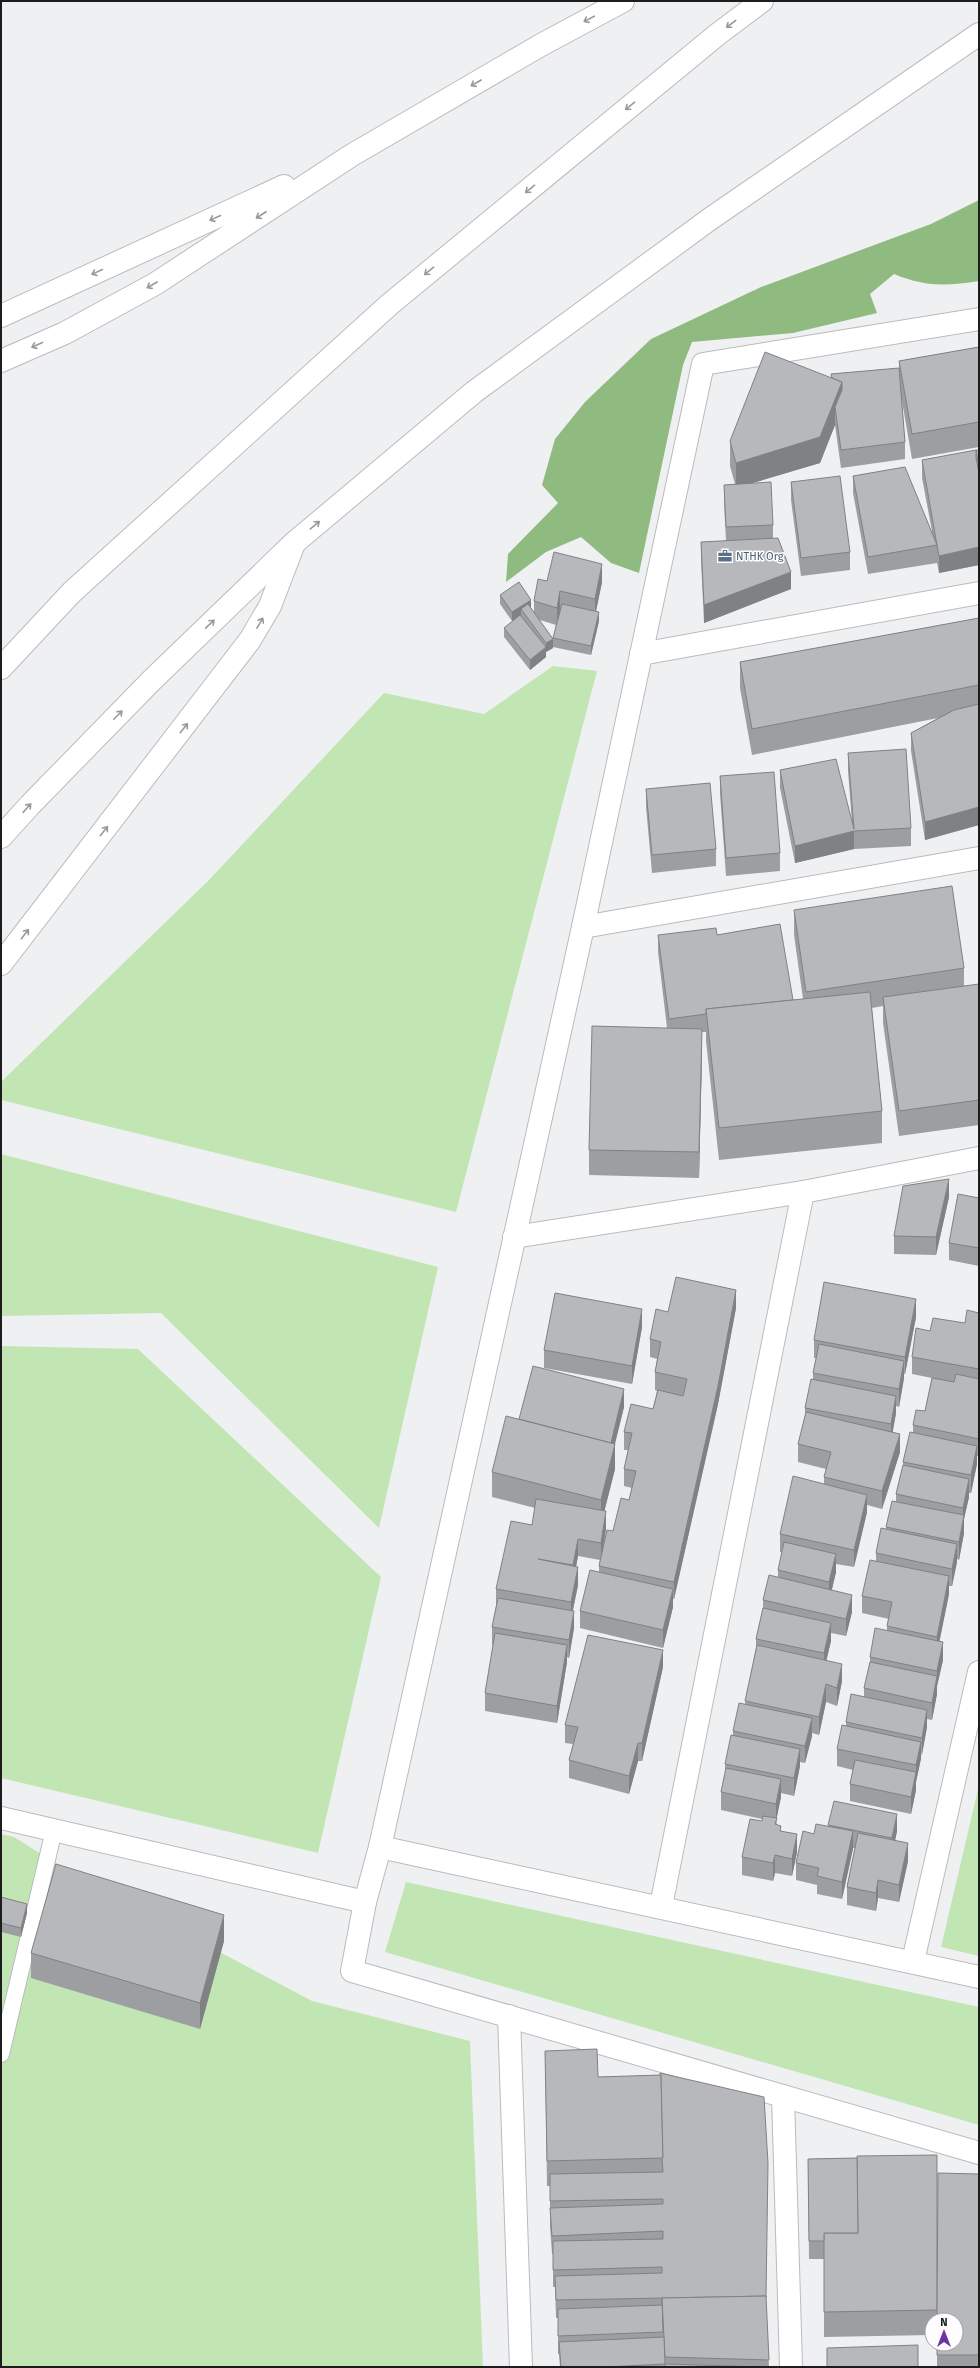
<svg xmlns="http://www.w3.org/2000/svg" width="980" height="2368" viewBox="0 0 980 2368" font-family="'Fira Sans',sans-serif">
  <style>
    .green { fill: #c1e6b4 }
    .forest { fill: #90bb80 }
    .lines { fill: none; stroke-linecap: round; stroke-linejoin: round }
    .service-casing { stroke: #bbbbbe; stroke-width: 18 }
    .minor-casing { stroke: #bbbbbe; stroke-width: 24 }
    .motorway-casing { stroke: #bbbbbe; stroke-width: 24 }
    .service { stroke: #fff; stroke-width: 16 }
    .minor { stroke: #fff; stroke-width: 22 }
    .motorway { stroke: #fff; stroke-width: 22 }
    .wall { fill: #9d9ea1 }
    .shaded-wall { fill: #808183 }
    .building { fill: #b7b8bb; stroke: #808183 }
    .oneway { stroke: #99999a }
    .labels { text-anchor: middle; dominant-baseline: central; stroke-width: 3; stroke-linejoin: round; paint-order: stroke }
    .service-label { font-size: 11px; fill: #4e5e75; stroke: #fdfdff; text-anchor: start }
  </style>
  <rect width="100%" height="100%" fill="#eff0f2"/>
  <g class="green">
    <polygon points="553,666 597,671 456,1212 1,1100 1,1082 209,880 384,693 484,714"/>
    <polygon points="1,1154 438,1267 379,1528 161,1313 1,1316"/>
    <polygon points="1,1346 138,1349 381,1577 318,1853 1,1778"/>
    <polygon points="979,1785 979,1956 941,1947"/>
    <polygon points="1,1834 14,1837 76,1876 312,2001 470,2041 483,2367 1,2367"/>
    <polygon points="406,1882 979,2007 979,2125 385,1952"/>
  </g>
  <path class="forest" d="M979 200V281C947 286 925 287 894 274L870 294 877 313 793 333 692 342 683 365 639 573 611 563 581 537 546 552 506 582 508 554 558 503 542 485 555 439 585 402 651 339 761 287 931 224Z"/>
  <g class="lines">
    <defs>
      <polyline id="service" points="1,2054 54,1830"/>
      <g id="minor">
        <polyline points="979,319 703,364 583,927 380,1847 365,1902 352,1971 979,2153"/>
        <polyline points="641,654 979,593"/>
        <polyline points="583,927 979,858"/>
        <polyline points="514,1237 803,1192 979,1158"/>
        <polyline points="1,1818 365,1902"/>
        <polyline points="380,1847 979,1977"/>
        <polyline points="661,1906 803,1192"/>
        <polyline points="913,1961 979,1672"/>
        <polyline points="509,2016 521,2367"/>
        <polyline points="783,2096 791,2367"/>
      </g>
      <g id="motorway">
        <polyline points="1,316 284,186"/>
        <polyline points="1,361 65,333 155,284 352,155 541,45 623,1"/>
        <polyline points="1,668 72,592 390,304 718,34 762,1"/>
        <polyline points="1,837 30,805 152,680 294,543 474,392 710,219 979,34"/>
        <polyline points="1,964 250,640 270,606 293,546"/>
      </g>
    </defs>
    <use href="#service" class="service-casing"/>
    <use href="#minor" class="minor-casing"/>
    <use href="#motorway" class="motorway-casing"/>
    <use href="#service" class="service"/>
    <use href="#minor" class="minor"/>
    <use href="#motorway" class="motorway"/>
  </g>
  <g class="wall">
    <polygon points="979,347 979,447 912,459 902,401 905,442 905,459 841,468 835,425 820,463 752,483 773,525 773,538 791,589 704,623 701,560 701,542 726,541 724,502 724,485 735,484 730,466 730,441 831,378 831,374 899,368 899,361"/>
    <polygon points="979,450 979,565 939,573 937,563 868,574 853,493 853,476 932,531 922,478 922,460"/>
    <polygon points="791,482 850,552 850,570 801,576 791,500"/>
    <polygon points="547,581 602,582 596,611 599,621 591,655 553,647 553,638 556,625 540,620 553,648 546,652 546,657 530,670 504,637 504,628 515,619 512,621 500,604 500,595 531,608 534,612 534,601"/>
    <polygon points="979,618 979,825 925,840 911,751 911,733 938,718 752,755 740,688 740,662"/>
    <polygon points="848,753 911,828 911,846 854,849 795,863 780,788 780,770 852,822 848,771"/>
    <polygon points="720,776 780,853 780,871 726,876 720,794"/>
    <polygon points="646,789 716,849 716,866 652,873 646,807"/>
    <polygon points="794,910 964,968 964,986 979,984 979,1125 899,1136 883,1023 883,1006 872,1008 882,1111 882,1143 719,1160 706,1041 706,1032 702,1032 702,1054 699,1178 589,1175 589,1150 667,1028 658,952 658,935 717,935 793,1000 803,999 794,935"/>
    <polygon points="949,1197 936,1255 894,1254 894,1236"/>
    <polygon points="979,1198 979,1266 949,1260 949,1243"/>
    <polygon points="736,1308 718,1404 674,1599 673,1599 673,1607 663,1648 580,1628 580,1611 599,1573 599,1566 600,1560 578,1556 576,1567 578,1585 573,1610 574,1628 569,1658 567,1657 567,1662 557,1723 485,1711 485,1693 493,1645 492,1645 492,1627 496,1606 496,1589 532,1525 535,1508 492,1497 492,1472 519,1419 624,1407 615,1444 615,1469 604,1511 606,1529 603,1549 613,1531 629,1500 632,1488 624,1486 624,1469 628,1450 624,1450 624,1432 653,1409 657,1391 655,1390 655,1372 657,1359 650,1357 650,1339 668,1312"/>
    <polygon points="979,1313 979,1457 977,1456 977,1464 971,1493 969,1493 969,1497 964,1519 964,1533 959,1560 957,1559 957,1562 952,1586 949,1586 949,1594 939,1641 943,1660 937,1686 937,1694 932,1720 927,1719 927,1727 916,1782 916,1790 911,1814 850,1801 850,1784 853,1770 837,1766 837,1749 846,1726 846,1722 864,1696 864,1688 870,1662 870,1657 887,1630 887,1626 889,1619 862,1613 862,1596 876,1561 876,1553 886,1529 886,1527 896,1502 896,1494 903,1465 903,1462 913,1433 913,1425 925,1411 932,1378 912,1374 912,1357 930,1331 965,1323"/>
    <polygon points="916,1317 905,1374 904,1374 904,1378 899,1407 896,1406 896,1413 892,1433 900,1452 882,1509 867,1505 867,1512 854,1567 836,1564 836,1572 832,1590 852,1612 846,1636 831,1633 831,1641 826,1660 842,1681 837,1706 826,1702 819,1735 812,1733 812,1736 805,1763 800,1762 800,1766 794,1796 781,1793 781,1797 776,1818 777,1825 797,1852 792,1876 775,1873 773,1881 742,1875 742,1857 762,1821 762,1819 721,1810 721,1792 725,1772 725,1764 733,1735 733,1731 745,1704 756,1648 756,1639 763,1608 763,1600 778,1577 778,1570 782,1552 780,1552 780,1534 824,1484 824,1477 826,1469 798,1462 798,1444 805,1416 805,1408 813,1379 813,1373 816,1358 814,1358 814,1340"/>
    <polygon points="642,1327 632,1384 544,1368 544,1350"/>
    <polygon points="663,1667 642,1761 638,1761 629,1794 569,1778 569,1760 573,1744 565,1743 565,1725"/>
    <polygon points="828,1825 897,1831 895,1840 908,1861 899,1902 878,1898 876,1911 847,1905 847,1887 855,1848 853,1848 842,1899 817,1894 817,1885 796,1880 796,1863 814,1834 828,1827"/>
    <polygon points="1,1897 27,1913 21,1937 1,1932"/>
    <polygon points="224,1941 200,2029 31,1978 31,1953"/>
    <polygon points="545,2051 598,2077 660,2075 766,2303 769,2367 560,2367 559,2354 558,2354 558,2318 556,2318 555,2287 553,2287 553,2254 552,2254 550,2226 550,2186 547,2186"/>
    <polygon points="937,2155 937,2320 932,2320 932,2335 824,2337 824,2259 809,2259 808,2159 857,2158"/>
    <polygon points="979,2174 979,2367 937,2367 937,2344"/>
  </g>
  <g class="shaded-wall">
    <polygon points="842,382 842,407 835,407 835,425 820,463 736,488 736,463"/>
    <polygon points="979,547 979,565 939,573 939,556"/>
    <polygon points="602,564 602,582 595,616 595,599"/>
    <polygon points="791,572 791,589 704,623 704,605"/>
    <polygon points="560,591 560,609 557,625 557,608"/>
    <polygon points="531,600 531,609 521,609 521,615 512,621 512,612"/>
    <polygon points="599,612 599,621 591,655 591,646"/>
    <polygon points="553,639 553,648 546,652 546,657 530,670 530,660 546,648 546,643"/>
    <polygon points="979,807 979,825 925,840 925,822"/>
    <polygon points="854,831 854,849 795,863 795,846"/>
    <polygon points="702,1029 702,1054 699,1178 699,1152"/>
    <polygon points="949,1179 949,1197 936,1255 936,1237"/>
    <polygon points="736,1290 736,1308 718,1404 674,1599 674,1582"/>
    <polygon points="916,1299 916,1317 905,1374 905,1357"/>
    <polygon points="642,1309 642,1327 632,1384 632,1366"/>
    <polygon points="904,1361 904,1378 899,1407 899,1389"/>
    <polygon points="624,1389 624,1407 611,1459 615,1444 615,1469 601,1525 601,1500 610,1446"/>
    <polygon points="896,1396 896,1413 891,1442 891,1424"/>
    <polygon points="900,1434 900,1452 882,1509 882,1491"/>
    <polygon points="977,1446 977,1464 971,1493 971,1475"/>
    <polygon points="969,1479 969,1497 964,1519 964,1533 959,1560 959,1542 963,1523 963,1508"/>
    <polygon points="867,1495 867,1512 854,1567 854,1550"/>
    <polygon points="606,1511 606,1529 601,1560 601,1543"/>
    <polygon points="578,1539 578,1556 573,1583 573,1565"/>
    <polygon points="957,1544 957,1562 952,1586 952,1569"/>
    <polygon points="836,1554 836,1572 829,1600 829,1582"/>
    <polygon points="578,1567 578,1585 571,1619 571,1602"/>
    <polygon points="949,1576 949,1594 937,1654 937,1637"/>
    <polygon points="673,1589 673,1607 663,1648 663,1630"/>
    <polygon points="852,1595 852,1612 846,1636 846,1619"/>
    <polygon points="574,1611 574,1628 569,1658 569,1640"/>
    <polygon points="831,1623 831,1641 824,1671 824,1653"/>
    <polygon points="943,1642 943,1660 937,1686 937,1694 932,1720 932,1703 937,1678 937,1671"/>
    <polygon points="567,1645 567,1662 557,1723 557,1706"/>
    <polygon points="663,1650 663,1667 642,1761 642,1743"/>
    <polygon points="842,1664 842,1681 837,1706 837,1688"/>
    <polygon points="826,1684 826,1702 819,1735 819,1717"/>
    <polygon points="927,1710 927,1727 922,1755 922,1738"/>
    <polygon points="812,1718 812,1736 805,1763 805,1746"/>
    <polygon points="921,1742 921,1759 916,1782 916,1765"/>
    <polygon points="638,1743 638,1761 629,1794 629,1776"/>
    <polygon points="800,1749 800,1766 794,1796 794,1778"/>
    <polygon points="916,1772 916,1790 911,1814 911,1797"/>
    <polygon points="781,1779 781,1797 776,1822 776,1804"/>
    <polygon points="897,1814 897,1831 892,1856 892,1838"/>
    <polygon points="853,1831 853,1849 842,1899 842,1882"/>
    <polygon points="797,1834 797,1852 792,1876 792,1859"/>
    <polygon points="908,1843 908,1861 899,1902 899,1885"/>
    <polygon points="775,1855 775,1873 773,1881 773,1863"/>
    <polygon points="878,1880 878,1898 876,1911 876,1893"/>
    <polygon points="27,1904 27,1913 21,1937 21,1928"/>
    <polygon points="224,1915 224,1941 200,2029 200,2003"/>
  </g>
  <g class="building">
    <polygon points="979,347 979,422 912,434 899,361"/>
    <polygon points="765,352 842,382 820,437 736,463 730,441"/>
    <polygon points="899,368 905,442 841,450 835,407 842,390 842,382 832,378 831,374"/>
    <polygon points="976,450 979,450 979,465"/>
    <polygon points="976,450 976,458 979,473 979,547 939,556 937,545 868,557 853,476 905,467 937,545 922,460"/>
    <polygon points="840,476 850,552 801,558 791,482"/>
    <polygon points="771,482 773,525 726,527 724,485"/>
    <polygon points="778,538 791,572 704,605 701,542"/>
    <polygon points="554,552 602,564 595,599 560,591 557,608 534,601 538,579 547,581"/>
    <polygon points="519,582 531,600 512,612 500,595"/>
    <polygon points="528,604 553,639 546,643 521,609"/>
    <polygon points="562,604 599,612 591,646 553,638"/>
    <polygon points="520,615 546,647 530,660 504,628"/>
    <polygon points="979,618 979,685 752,729 740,662"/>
    <polygon points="979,704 979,807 925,822 911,733 954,710"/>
    <polygon points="906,749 911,828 854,831 795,846 780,770 836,759 854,829 848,753"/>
    <polygon points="774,772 780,853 726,858 720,776"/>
    <polygon points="710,783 716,849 652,855 646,789"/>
    <polygon points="952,886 964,968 806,992 794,910"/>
    <polygon points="780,924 793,1000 706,1009 706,1014 669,1019 658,935 716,928 717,935"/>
    <polygon points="979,984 979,1100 899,1111 883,997"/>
    <polygon points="870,992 882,1111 719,1128 706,1009"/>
    <polygon points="592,1026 702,1029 699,1152 589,1150"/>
    <polygon points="949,1179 936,1237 894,1236 903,1186"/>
    <polygon points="958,1194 979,1198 979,1248 949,1243"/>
    <polygon points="676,1277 736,1290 718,1386 674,1582 599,1566 607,1530 613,1531 621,1498 629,1500 636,1471 624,1469 632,1433 624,1432 631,1404 653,1409 658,1390 683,1396 687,1379 655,1372 661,1342 650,1339 656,1309 668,1312"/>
    <polygon points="824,1282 916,1299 905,1357 814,1340"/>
    <polygon points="555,1293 642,1309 632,1366 544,1350"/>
    <polygon points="967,1310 979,1313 979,1369 912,1357 916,1328 930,1331 933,1318 965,1323"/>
    <polygon points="819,1344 904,1361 899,1389 813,1373"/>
    <polygon points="533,1366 624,1389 611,1443 519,1419"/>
    <polygon points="956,1374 979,1379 979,1439 913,1425 916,1410 925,1411 932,1378 954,1382"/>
    <polygon points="811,1379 896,1396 891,1424 805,1408"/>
    <polygon points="806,1412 900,1434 882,1491 824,1477 831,1452 798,1444"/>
    <polygon points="506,1416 615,1444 601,1500 492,1472"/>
    <polygon points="910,1432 977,1446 971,1475 903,1462"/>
    <polygon points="903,1465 969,1479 963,1508 896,1494"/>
    <polygon points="793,1476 867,1495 854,1550 780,1534"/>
    <polygon points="536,1499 606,1511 601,1543 578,1539 573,1565 538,1559 578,1567 571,1602 496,1589 511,1521 532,1525"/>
    <polygon points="892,1501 964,1515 959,1542 886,1527"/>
    <polygon points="881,1528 957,1544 952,1569 876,1553"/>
    <polygon points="784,1542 836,1554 829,1582 778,1570"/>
    <polygon points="870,1560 949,1576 937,1637 887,1626 892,1602 862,1596"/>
    <polygon points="590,1570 673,1589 663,1630 580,1611"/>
    <polygon points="769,1575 852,1595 846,1619 763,1600"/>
    <polygon points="498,1598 574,1611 569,1640 492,1627"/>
    <polygon points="763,1608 831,1623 824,1653 756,1639"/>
    <polygon points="875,1628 943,1642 937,1671 870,1657"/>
    <polygon points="495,1633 567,1645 557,1706 485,1693"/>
    <polygon points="588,1635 663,1650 642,1743 638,1743 629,1776 569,1760 578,1727 565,1725"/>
    <polygon points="757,1645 842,1664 837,1688 826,1684 819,1717 745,1701"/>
    <polygon points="870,1662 937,1676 932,1703 864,1688"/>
    <polygon points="851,1694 927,1710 922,1738 846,1722"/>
    <polygon points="739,1703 812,1718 805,1746 733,1731"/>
    <polygon points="842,1725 921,1742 916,1765 837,1749"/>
    <polygon points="731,1735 800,1749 794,1778 725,1764"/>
    <polygon points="855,1760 916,1772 911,1797 850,1784"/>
    <polygon points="726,1768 781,1779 776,1804 721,1792"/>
    <polygon points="834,1801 897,1814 892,1838 828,1825"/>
    <polygon points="763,1816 777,1818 775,1824 781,1826 780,1831 797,1834 792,1859 775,1855 773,1863 742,1857 750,1819 762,1821"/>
    <polygon points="816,1824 853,1831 842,1882 817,1876 819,1868 796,1863 803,1831 814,1834"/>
    <polygon points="858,1833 908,1843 899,1885 878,1880 876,1893 847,1887"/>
    <polygon points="56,1864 224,1915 200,2003 31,1953"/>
    <polygon points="1,1897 27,1904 21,1928 1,1923"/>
    <polygon points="597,2049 598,2077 661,2075 663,2158 547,2161 545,2051"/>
    <polygon points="660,2073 764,2097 768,2163 766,2298 766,2296 662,2298 663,2332 558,2336 558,2309 662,2305 662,2298 556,2300 555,2276 662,2273 662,2267 553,2270 553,2241 663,2239 663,2231 552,2236 550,2208 663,2204 663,2199 550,2201 550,2174 663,2172 662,2158 663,2158 661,2075 660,2075"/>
    <polygon points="937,2155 937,2310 824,2312 824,2233 858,2233 857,2156"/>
    <polygon points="857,2158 858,2233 824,2233 824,2241 809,2241 808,2159"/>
    <polygon points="938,2173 979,2174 979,2355 937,2355 937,2344 956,2344 956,2320 937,2320"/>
    <polygon points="766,2296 769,2360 665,2357 662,2298"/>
    <polygon points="664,2337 665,2364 604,2367 561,2367 559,2342"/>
    <polygon points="918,2345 918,2367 827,2367 827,2348"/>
    <polygon points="665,2364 761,2367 665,2367"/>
  </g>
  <defs><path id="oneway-shaft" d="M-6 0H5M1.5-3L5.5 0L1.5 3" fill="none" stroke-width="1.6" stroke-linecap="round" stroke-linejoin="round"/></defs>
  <g class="oneway">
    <use href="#oneway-shaft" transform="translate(589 19) rotate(152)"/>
    <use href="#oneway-shaft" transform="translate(731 24) rotate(143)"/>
    <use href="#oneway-shaft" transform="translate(476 83) rotate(150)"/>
    <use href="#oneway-shaft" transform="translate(630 106) rotate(141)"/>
    <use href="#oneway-shaft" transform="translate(530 189) rotate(141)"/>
    <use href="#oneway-shaft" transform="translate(261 215) rotate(147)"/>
    <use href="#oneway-shaft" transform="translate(215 218) rotate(155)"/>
    <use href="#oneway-shaft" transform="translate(429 271) rotate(141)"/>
    <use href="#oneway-shaft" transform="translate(97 272) rotate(155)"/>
    <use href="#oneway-shaft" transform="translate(152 285) rotate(150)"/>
    <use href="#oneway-shaft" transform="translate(37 345) rotate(156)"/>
    <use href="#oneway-shaft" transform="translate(315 525) rotate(-40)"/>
    <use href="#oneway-shaft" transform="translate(260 623) rotate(-60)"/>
    <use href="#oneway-shaft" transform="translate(210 624) rotate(-44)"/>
    <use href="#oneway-shaft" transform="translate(118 715) rotate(-45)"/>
    <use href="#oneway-shaft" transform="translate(184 728) rotate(-52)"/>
    <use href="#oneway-shaft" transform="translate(27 808) rotate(-48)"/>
    <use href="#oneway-shaft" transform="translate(104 831) rotate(-52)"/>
    <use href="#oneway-shaft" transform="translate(25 934) rotate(-52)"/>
  </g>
  <defs>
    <symbol id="office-bare" viewBox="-9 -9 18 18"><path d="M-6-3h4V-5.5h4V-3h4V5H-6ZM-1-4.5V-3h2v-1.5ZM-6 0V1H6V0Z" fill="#5c6f8a" stroke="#fdfdff" stroke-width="2.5" paint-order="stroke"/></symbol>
  </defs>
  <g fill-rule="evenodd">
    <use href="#office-bare" x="715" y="546" width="20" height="20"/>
  </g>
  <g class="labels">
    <g class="service-label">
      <text x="736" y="556">NTHK Org</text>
    </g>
  </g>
  <rect width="980" height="2368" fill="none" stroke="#1d1d1e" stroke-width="4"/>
  <g transform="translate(944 2332)"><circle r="19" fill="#fdfdff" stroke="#a3a3a5"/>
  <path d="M0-3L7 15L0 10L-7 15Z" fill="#6d30a6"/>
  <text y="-6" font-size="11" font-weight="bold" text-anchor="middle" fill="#1d1d1e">N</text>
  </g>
</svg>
